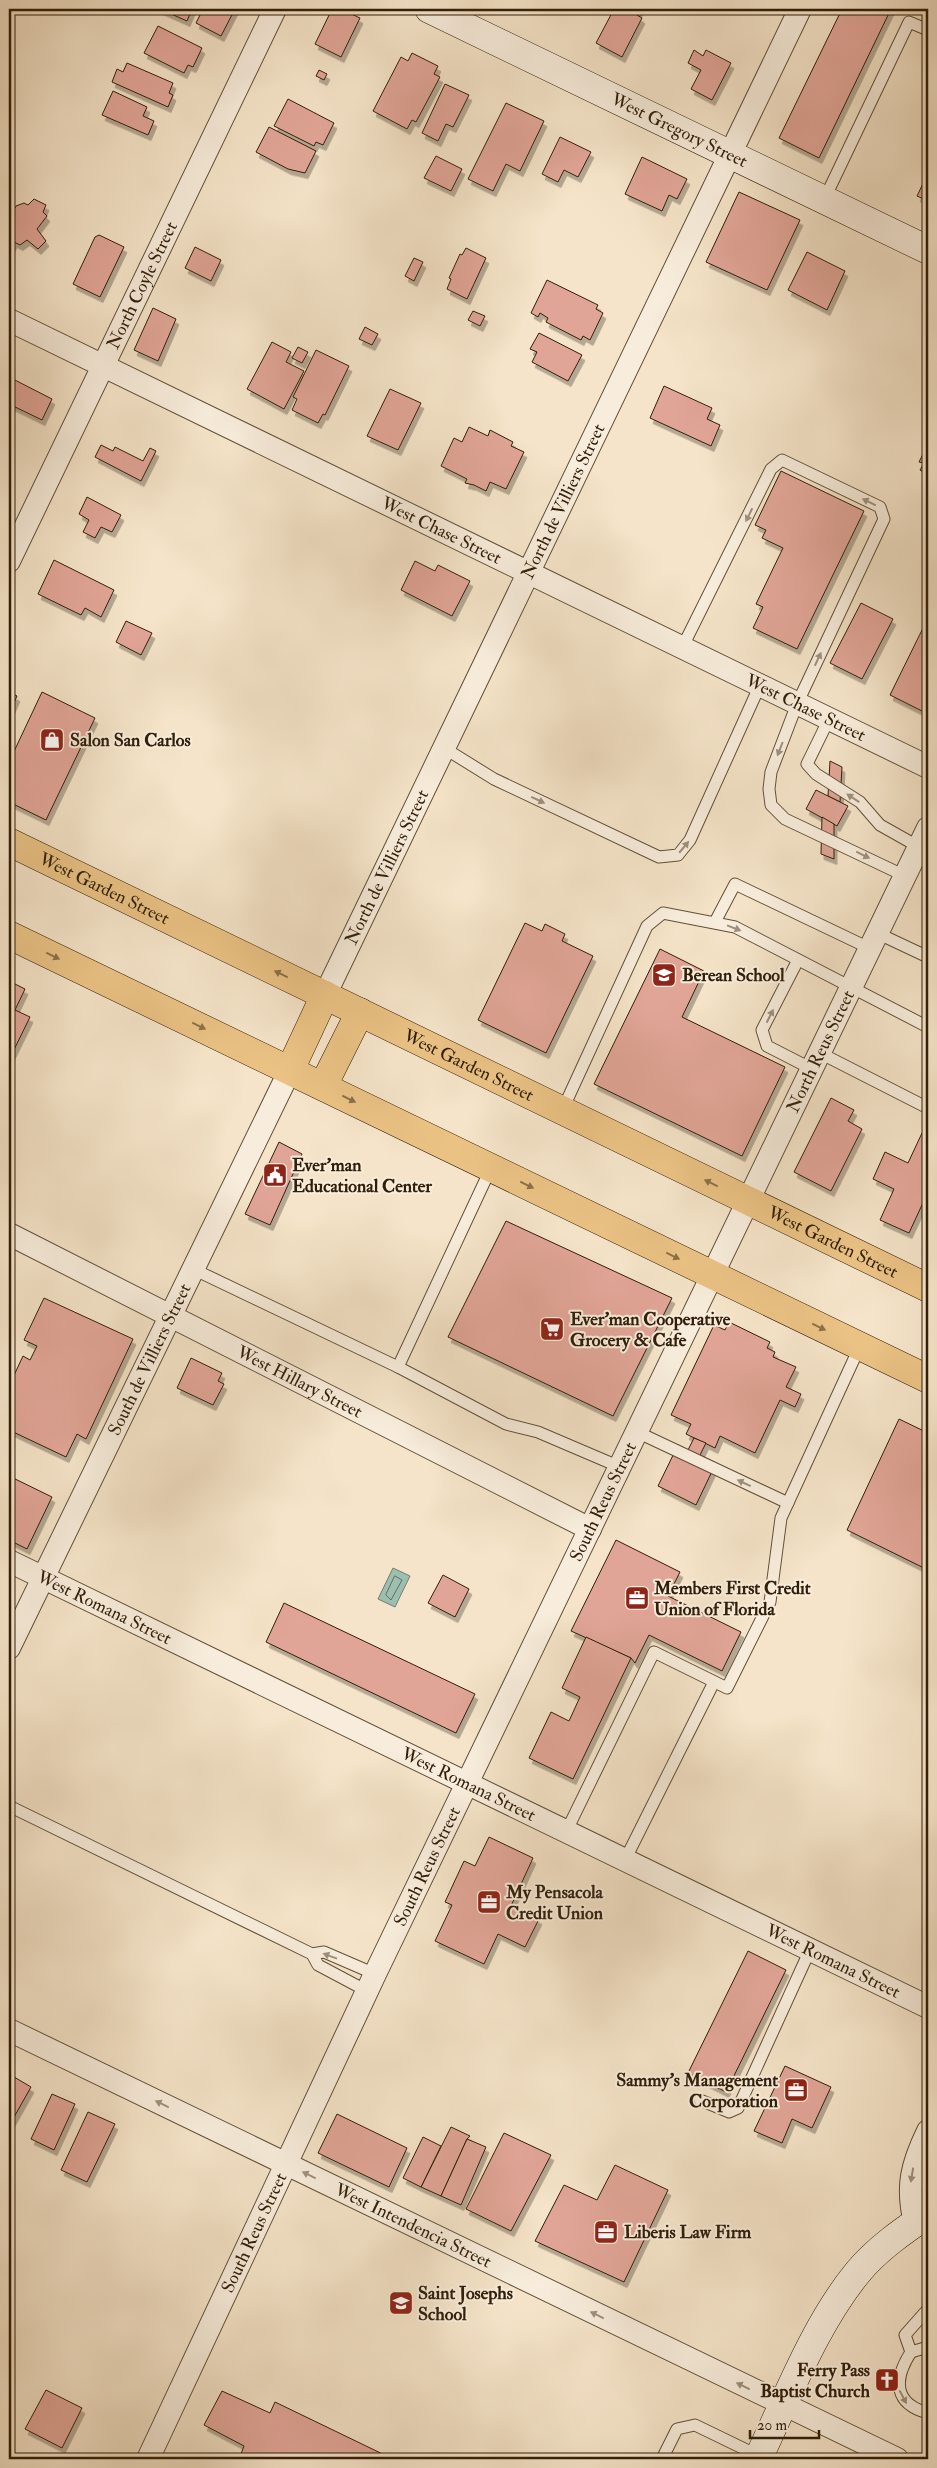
<svg xmlns="http://www.w3.org/2000/svg" width="937" height="2468" viewBox="0 0 937 2468" font-family="'IM FELL Double Pica',serif">
  <style>
    .water { fill: #9dbfb1; stroke: #717f6e }
    .lines { fill: none; stroke-linecap: round; stroke-linejoin: round }
    .shore { stroke: #666e5d; stroke-width: 1 }
    .building { fill: #e1a597; stroke: #301e09; filter: url(#shadow) }
    .lane-casing { stroke: #615039; stroke-width: 13 }
    .street-casing { stroke: #615039; stroke-width: 24 }
    .secondary-casing { stroke: #301e09; stroke-width: 29 }
    .primary-casing { stroke: #301e09; stroke-width: 29 }
    .lane { stroke: #f8eddc; stroke-width: 11 }
    .street { stroke: #f8eddc; stroke-width: 22 }
    .secondary { stroke: #f8eddc; stroke-width: 28 }
    .primary { stroke: #eac284; stroke-width: 28 }
    .oneway { fill: #9e907d }
    .oneway2 { fill: #8d7046 }
    .labels { text-anchor: middle; dominant-baseline: central; stroke-width: 4; stroke-linejoin: round; paint-order: stroke }
    .street-label { font-size: 18px; fill: #301e09; stroke: #f8eddc }
    .poi-label { font-size: 18px; font-weight: bold; fill: #301e09; stroke: #f8eddc; text-anchor: start }
  </style>
  <defs>
    <filter id="shadow"><feDropShadow dx="3" dy="5.5" stdDeviation="0" flood-color="#0004"/></filter>
  </defs>
  <rect width="100%" height="100%" fill="#f5e4c9"/>
  <filter id="stains"><feTurbulence type="fractalNoise" baseFrequency=".004" numOctaves="4"/><feColorMatrix values="0 0 0 0 .2 0 0 0 0 .09 0 0 0 0 .02 0 0 0 .5 -.17"/></filter>
  <radialGradient id="worn" r=".72"><stop offset=".6" stop-color="#630" stop-opacity="0"/><stop offset="1" stop-color="#630" stop-opacity=".3"/></radialGradient>
  <polygon class="water" points="393,1568 410,1576 395,1607 378,1599"/>
  <g class="lines">
    <polygon class="shore" points="395,1576 402,1580 391,1600 386,1595"/>
  </g>
  <g class="building">
    <polygon points="160,9 192,9 187,21"/>
    <polygon points="203,9 235,9 221,36 196,23"/>
    <polygon points="332,9 341,9 360,18 341,57 315,44"/>
    <polygon points="614,9 640,9 637,15 642,18 622,57 596,43"/>
    <polygon points="842,9 891,9 819,158 779,138"/>
    <polygon points="158,26 202,48 193,67 188,65 184,73 144,53"/>
    <polygon points="694,50 703,56 706,50 731,63 712,100 691,89 701,70 688,63"/>
    <polygon points="412,53 438,66 434,74 440,77 416,122 412,120 407,129 373,111 401,57 408,61"/>
    <polygon points="127,63 173,83 169,93 173,95 168,107 112,82 117,69 123,72"/>
    <polygon points="319,70 327,74 324,80 316,76"/>
    <polygon points="445,84 469,95 453,127 446,124 438,141 422,133"/>
    <polygon points="113,91 147,107 143,116 154,121 148,135 102,115"/>
    <polygon points="288,99 334,123 323,145 316,142 314,146 274,126"/>
    <polygon points="506,103 544,121 520,171 506,164 493,191 468,179"/>
    <polygon points="269,127 316,151 305,173 288,169 256,152"/>
    <polygon points="560,137 591,152 578,177 564,170 558,182 542,174"/>
    <polygon points="436,156 462,169 451,191 424,178"/>
    <polygon points="642,157 687,179 677,199 669,195 662,211 625,194"/>
    <polygon points="928,173 928,201 917,196"/>
    <polygon points="739,192 800,220 767,290 706,262"/>
    <polygon points="34,199 46,205 43,212 47,216 37,229 46,241 38,249 27,240 20,245 14,242 9,252 9,219 16,206 24,203 28,205"/>
    <polygon points="99,235 124,247 100,297 73,284 95,237"/>
    <polygon points="195,247 221,260 211,281 185,268"/>
    <polygon points="466,248 486,258 467,299 447,289 451,279 449,278 460,254 462,255"/>
    <polygon points="807,252 845,271 827,310 788,290"/>
    <polygon points="414,258 423,262 414,281 405,276"/>
    <polygon points="547,280 598,305 596,309 603,313 590,340 583,336 581,340 546,322 548,318 540,313 538,317 531,313"/>
    <polygon points="153,308 176,319 158,361 134,350"/>
    <polygon points="473,311 485,316 480,326 468,320"/>
    <polygon points="365,327 378,334 372,345 359,339"/>
    <polygon points="539,333 582,355 568,381 532,362 537,352 530,349"/>
    <polygon points="272,342 291,352 286,362 304,371 284,409 247,389"/>
    <polygon points="298,347 308,352 302,363 292,358"/>
    <polygon points="316,350 349,366 325,415 323,414 318,423 292,410 297,399 293,397"/>
    <polygon points="9,377 52,399 42,420 11,405 9,411"/>
    <polygon points="664,386 712,408 707,419 720,425 711,446 650,418"/>
    <polygon points="390,389 421,403 398,450 367,436"/>
    <polygon points="469,427 488,436 490,430 513,442 511,446 524,452 506,489 490,482 486,491 474,485 465,483 467,479 441,466 454,438 462,442"/>
    <polygon points="928,444 928,475 920,470 924,463 919,462"/>
    <polygon points="101,445 113,451 115,447 143,461 150,448 156,451 141,481 95,457"/>
    <polygon points="781,471 864,511 797,649 753,628 763,607 756,604 783,548 762,538 766,530 755,525"/>
    <polygon points="87,497 121,515 112,532 101,527 95,538 83,532 89,520 79,514"/>
    <polygon points="54,560 114,590 101,617 85,608 81,615 38,594"/>
    <polygon points="415,561 435,571 438,565 470,581 452,616 401,590"/>
    <polygon points="861,603 893,619 862,679 830,663"/>
    <polygon points="126,621 152,633 141,655 116,642"/>
    <polygon points="924,626 928,628 928,714 890,695"/>
    <polygon points="9,692 17,696 9,714"/>
    <polygon points="42,692 95,718 46,820 9,802 9,762"/>
    <polygon points="830,761 842,767 840,802 828,796"/>
    <polygon points="816,790 848,806 837,826 806,809"/>
    <polygon points="822,817 834,824 834,859 821,854"/>
    <polygon points="525,923 542,931 545,924 565,934 562,941 593,956 546,1053 478,1020"/>
    <polygon points="660,949 704,971 682,1017 785,1067 742,1156 594,1084"/>
    <polygon points="9,981 25,989 15,1010 30,1017 9,1060"/>
    <polygon points="831,1098 854,1110 848,1121 862,1129 831,1191 794,1172"/>
    <polygon points="922,1133 928,1136 928,1192 909,1233 880,1220 894,1189 873,1179 885,1152 908,1163"/>
    <polygon points="279,1142 302,1154 270,1225 245,1214"/>
    <polygon points="506,1221 672,1298 613,1416 448,1337"/>
    <polygon points="44,1298 133,1339 86,1439 77,1434 66,1457 9,1430 9,1403 13,1394 9,1392 9,1386 23,1356 30,1360 37,1346 24,1340"/>
    <polygon points="729,1322 770,1342 767,1348 775,1352 773,1357 796,1367 786,1387 801,1394 795,1407 780,1400 755,1453 720,1436 715,1448 686,1434 691,1424 671,1415 714,1325 725,1330"/>
    <polygon points="191,1358 222,1373 218,1381 224,1384 213,1405 177,1388"/>
    <polygon points="899,1419 928,1433 928,1570 847,1530"/>
    <polygon points="694,1438 706,1443 700,1455 716,1463 696,1505 658,1486 678,1445 688,1450"/>
    <polygon points="9,1476 52,1497 27,1549 9,1540"/>
    <polygon points="616,1540 680,1572 668,1596 741,1632 722,1671 649,1635 635,1663 631,1658 571,1631"/>
    <polygon points="443,1575 469,1589 455,1617 428,1603"/>
    <polygon points="284,1603 475,1694 456,1733 266,1642"/>
    <polygon points="586,1637 631,1658 573,1779 529,1758 551,1712 569,1721 580,1697 562,1688"/>
    <polygon points="489,1837 533,1858 511,1906 539,1919 525,1947 498,1934 484,1964 435,1941 452,1905 445,1902 464,1861 475,1866"/>
    <polygon points="748,1951 786,1970 726,2092 688,2073"/>
    <polygon points="785,2066 831,2087 812,2128 792,2119 782,2143 754,2131"/>
    <polygon points="9,2074 31,2087 9,2126"/>
    <polygon points="52,2094 75,2104 54,2150 31,2139"/>
    <polygon points="88,2112 115,2124 87,2182 61,2170"/>
    <polygon points="337,2114 407,2148 389,2187 318,2153"/>
    <polygon points="451,2127 470,2136 467,2139 441,2196 421,2187"/>
    <polygon points="504,2133 551,2155 511,2231 466,2209"/>
    <polygon points="423,2137 441,2146 421,2187 403,2178"/>
    <polygon points="467,2139 486,2147 461,2205 441,2196"/>
    <polygon points="615,2165 668,2190 624,2282 535,2241 564,2185 597,2200"/>
    <polygon points="46,2390 82,2408 62,2448 25,2429"/>
    <polygon points="222,2391 270,2413 275,2402 393,2459 239,2459 244,2446 204,2425"/>
  </g>
  <g class="lines">
    <defs>
      <g id="lane">
        <polyline points="824,200 909,22 928,30"/>
        <polyline points="682,648 771,469 782,460 880,507 884,519 797,704 771,772 769,789 771,805 785,819 905,876"/>
        <polyline points="829,719 807,764 816,774 860,802 880,825 919,847"/>
        <polyline points="444,748 494,779 659,857 678,855 690,840 760,685"/>
        <polyline points="715,922 735,884 869,948"/>
        <polyline points="877,933 928,957"/>
        <polyline points="798,960 762,1030 767,1046 812,1069"/>
        <polyline points="820,1053 928,1108"/>
        <polyline points="562,1111 647,926 663,913 735,927 928,1027"/>
        <polyline points="491,1168 398,1367 506,1424 538,1432 620,1467"/>
        <polyline points="193,1269 398,1367"/>
        <polyline points="637,1432 788,1503"/>
        <polyline points="9,1806 312,1954"/>
        <polyline points="566,1832 654,1652 727,1688 770,1602 781,1518 860,1346"/>
        <polyline points="625,1860 714,1682"/>
        <polyline points="367,1991 318,1965 312,1954 324,1952 375,1974"/>
        <polyline points="700,2100 729,2112 738,2108 810,1950"/>
        <path d="M928 2309 905 2335 911 2352C893 2380 894 2404 928 2413"/>
        <polyline points="911,2352 928,2347"/>
        <polyline points="662,2459 677,2429 695,2425 759,2456"/>
      </g>
      <g id="street">
        <path id="s1" d="M9 320 928 767"/>
        <path id="s2" d="M9 561 275 9"/>
        <path id="s3" d="M325 995 800 9"/>
        <path id="s4" d="M9 1234 590 1529"/>
        <path id="s5" d="M9 1561 928 2007"/>
        <path id="s6" d="M9 1648 290 1070"/>
        <path id="s7" d="M9 2030 897 2459"/>
        <path d="M915 2223C906 2186 912 2164 928 2131"/>
        <path id="s8" d="M148 2459 375 1974 928 828"/>
      </g>
      <g id="secondary">
        <path id="s9" d="M429 9 928 250"/>
        <path d="M758 2459C787 2398 815 2324 858 2272 877 2249 903 2231 928 2214"/>
      </g>
      <g id="primary">
        <path id="s10" d="M9 842 928 1288"/>
        <polyline points="9,935 928,1379"/>
        <polyline points="290,1070 325,995"/>
        <polyline points="323,1086 360,1012"/>
      </g>
    </defs>
    <use href="#lane" class="lane-casing"/>
    <use href="#street" class="street-casing"/>
    <use href="#secondary" class="secondary-casing"/>
    <use href="#primary" class="primary-casing"/>
    <use href="#lane" class="lane"/>
    <use href="#street" class="street"/>
    <use href="#secondary" class="secondary"/>
    <use href="#primary" class="primary"/>
  </g>
  <defs><path id="oneway-solid" d="M-6-.8H1V-3.2L6.5 0L1 3.2V.8H-6Z" transform="scale(1.25)"/></defs>
  <g class="oneway">
    <use href="#oneway-solid" transform="translate(869 502) rotate(-154)"/>
    <use href="#oneway-solid" transform="translate(749 515) rotate(116)"/>
    <use href="#oneway-solid" transform="translate(818 659) rotate(-65)"/>
    <use href="#oneway-solid" transform="translate(780 749) rotate(111)"/>
    <use href="#oneway-solid" transform="translate(853 798) rotate(-147)"/>
    <use href="#oneway-solid" transform="translate(538 800) rotate(25)"/>
    <use href="#oneway-solid" transform="translate(684 847) rotate(-50)"/>
    <use href="#oneway-solid" transform="translate(863 855) rotate(26)"/>
    <use href="#oneway-solid" transform="translate(734 928) rotate(21)"/>
    <use href="#oneway-solid" transform="translate(770 1016) rotate(-63)"/>
    <use href="#oneway-solid" transform="translate(744 1483) rotate(-155)"/>
    <use href="#oneway-solid" transform="translate(330 1956) rotate(-160)"/>
    <use href="#oneway-solid" transform="translate(162 2104) rotate(-154)"/>
    <use href="#oneway-solid" transform="translate(309 2175) rotate(-154)"/>
    <use href="#oneway-solid" transform="translate(912 2175) rotate(99)"/>
    <use href="#oneway-solid" transform="translate(597 2315) rotate(-154)"/>
    <use href="#oneway-solid" transform="translate(743 2386) rotate(-154)"/>
    <use href="#oneway-solid" transform="translate(903 2397) rotate(62)"/>
  </g>
  <g class="oneway2">
    <use href="#oneway-solid" transform="translate(53 956) rotate(26)"/>
    <use href="#oneway-solid" transform="translate(281 974) rotate(-154)"/>
    <use href="#oneway-solid" transform="translate(199 1026) rotate(26)"/>
    <use href="#oneway-solid" transform="translate(349 1099) rotate(26)"/>
    <use href="#oneway-solid" transform="translate(711 1183) rotate(-154)"/>
    <use href="#oneway-solid" transform="translate(527 1185) rotate(26)"/>
    <use href="#oneway-solid" transform="translate(673 1256) rotate(26)"/>
    <use href="#oneway-solid" transform="translate(819 1327) rotate(26)"/>
  </g>
  <defs>
    <symbol id="shop-square" viewBox="-11 -11 22 22"><rect x="-9" y="-9" width="18" height="18" rx="4" fill="#8f2418" stroke="#f8eddc"/><path d="M-5-2.5h2.3a2.7 3.5 0 0 1 5.4 0H5L5.5 6h-11ZM-1.5-2.5h3a1.5 2.3 0 0 0-3 0Z" fill="#fff"/></symbol>
    <symbol id="school-square" viewBox="-11 -11 22 22"><rect x="-9" y="-9" width="18" height="18" rx="4" fill="#8f2418" stroke="#f8eddc"/><path d="M0-5L7-2L0 1L-7-2ZM-4 1L0 2.5L4 1V4Q0 6-4 4Z" fill="#fff"/></symbol>
    <symbol id="civic-square" viewBox="-11 -11 22 22"><rect x="-9" y="-9" width="18" height="18" rx="4" fill="#8f2418" stroke="#f8eddc"/><path d="M-.6-6.5H3V-4.5H.6V-3L4-1V1h2V6H-6V1h2V-1L-.6-3ZM-1.2 2.5V6h2.4V2.5Z" fill="#fff"/></symbol>
    <symbol id="supermarket-square" viewBox="-11 -11 22 22"><rect x="-9" y="-9" width="18" height="18" rx="4" fill="#8f2418" stroke="#f8eddc"/><path d="M-6-5.5h2.5l.6 2H6L4.5 2H-2.5L-4.4-4H-6ZM-1.5 3.2a1.3 1.3 0 1 0 .1 0ZM3 3.2a1.3 1.3 0 1 0 .1 0Z" fill="#fff"/></symbol>
    <symbol id="office-square" viewBox="-11 -11 22 22"><rect x="-9" y="-9" width="18" height="18" rx="4" fill="#8f2418" stroke="#f8eddc"/><path d="M-6-3h4V-5.5h4V-3h4V5H-6ZM-1-4.5V-3h2v-1.5ZM-6 0V1H6V0Z" fill="#fff"/></symbol>
    <symbol id="church-square" viewBox="-11 -11 22 22"><rect x="-9" y="-9" width="18" height="18" rx="4" fill="#8f2418" stroke="#f8eddc"/><path d="M-1.2-6h2.4v3.5h3.3v2.4h-3.3V6h-2.4V-.1h-3.3v-2.4h3.3Z" fill="#fff"/></symbol>
  </defs>
  <g fill-rule="evenodd">
    <use href="#shop-square" x="38" y="726" width="28" height="28"/>
    <use href="#school-square" x="650" y="961" width="28" height="28"/>
    <use href="#civic-square" x="261" y="1161" width="28" height="28"/>
    <use href="#supermarket-square" x="538" y="1315" width="28" height="28"/>
    <use href="#office-square" x="623" y="1584" width="28" height="28"/>
    <use href="#office-square" x="475" y="1888" width="28" height="28"/>
    <use href="#office-square" x="782" y="2076" width="28" height="28"/>
    <use href="#office-square" x="592" y="2218" width="28" height="28"/>
    <use href="#school-square" x="387" y="2289" width="28" height="28"/>
    <use href="#church-square" x="873" y="2366" width="28" height="28"/>
  </g>
  <g class="labels">
    <g class="street-label">
      <text stroke="none"><textPath href="#s9" startOffset="278">West Gregory Street</textPath></text>
      <text stroke="none"><textPath href="#s2" startOffset="306">North Coyle Street</textPath></text>
      <text stroke="none"><textPath href="#s3" startOffset="548">North de Villiers Street</textPath></text>
      <text stroke="none"><textPath href="#s1" startOffset="481">West Chase Street</textPath></text>
      <text stroke="none"><textPath href="#s1" startOffset="886">West Chase Street</textPath></text>
      <text stroke="none"><textPath href="#s3" startOffset="142">North de Villiers Street</textPath></text>
      <text stroke="none"><textPath href="#s10" startOffset="106">West Garden Street</textPath></text>
      <text stroke="none"><textPath href="#s8" startOffset="1560">North Reus Street</textPath></text>
      <text stroke="none"><textPath href="#s10" startOffset="511">West Garden Street</textPath></text>
      <text stroke="none"><textPath href="#s10" startOffset="916">West Garden Street</textPath></text>
      <text stroke="none"><textPath href="#s6" startOffset="321">South de Villiers Street</textPath></text>
      <text stroke="none"><textPath href="#s4" startOffset="326">West Hillary Street</textPath></text>
      <text stroke="none"><textPath href="#s8" startOffset="1060">South Reus Street</textPath></text>
      <text stroke="none"><textPath href="#s5" startOffset="106">West Romana Street</textPath></text>
      <text stroke="none"><textPath href="#s5" startOffset="511">West Romana Street</textPath></text>
      <text stroke="none"><textPath href="#s8" startOffset="655">South Reus Street</textPath></text>
      <text stroke="none"><textPath href="#s5" startOffset="916">West Romana Street</textPath></text>
      <text stroke="none"><textPath href="#s7" startOffset="449">West Intendencia Street</textPath></text>
      <text stroke="none"><textPath href="#s8" startOffset="250">South Reus Street</textPath></text>
    </g>
    <g class="poi-label">
      <text x="70" y="740">Salon San Carlos</text>
      <text x="682" y="975">Berean School</text>
      <text x="292" y="1165">Ever'man<tspan x="292" dy="21">Educational Center</tspan></text>
      <text x="570" y="1319">Ever'man Cooperative<tspan x="570" dy="21">Grocery &amp; Cafe</tspan></text>
      <text x="654" y="1588">Members First Credit<tspan x="654" dy="21">Union of Florida</tspan></text>
      <text x="506" y="1892">My Pensacola<tspan x="506" dy="21">Credit Union</tspan></text>
      <text x="778" y="2080" text-anchor="end">Sammy's Management<tspan x="778" dy="21">Corporation</tspan></text>
      <text x="624" y="2232">Liberis Law Firm</text>
      <text x="418" y="2293">Saint Josephs<tspan x="418" dy="21">School</tspan></text>
      <text x="870" y="2370" text-anchor="end">Ferry Pass<tspan x="870" dy="21">Baptist Church</tspan></text>
    </g>
  </g>
  <rect width="937" height="2468" fill="none" stroke="#f5e4c9" stroke-width="30"/>
  <rect x="10" y="10" width="917" height="2448" fill="none" stroke="#301e09" stroke-width="2.5"/>
  <rect x="15" y="15" width="907" height="2438" fill="none" stroke="#301e09"/>
  <path d="M750 2430v8h69v-8" fill="none" stroke="#301e09" stroke-width="2.5"/>
  <text x="757" y="2430" font-size="15" fill="#301e09" stroke="#f8eddc" stroke-width="4" paint-order="stroke">20 m</text>
  <rect width="100%" height="100%" filter="url(#stains)"/>
  <rect width="100%" height="100%" fill="url(#worn)"/>
</svg>
